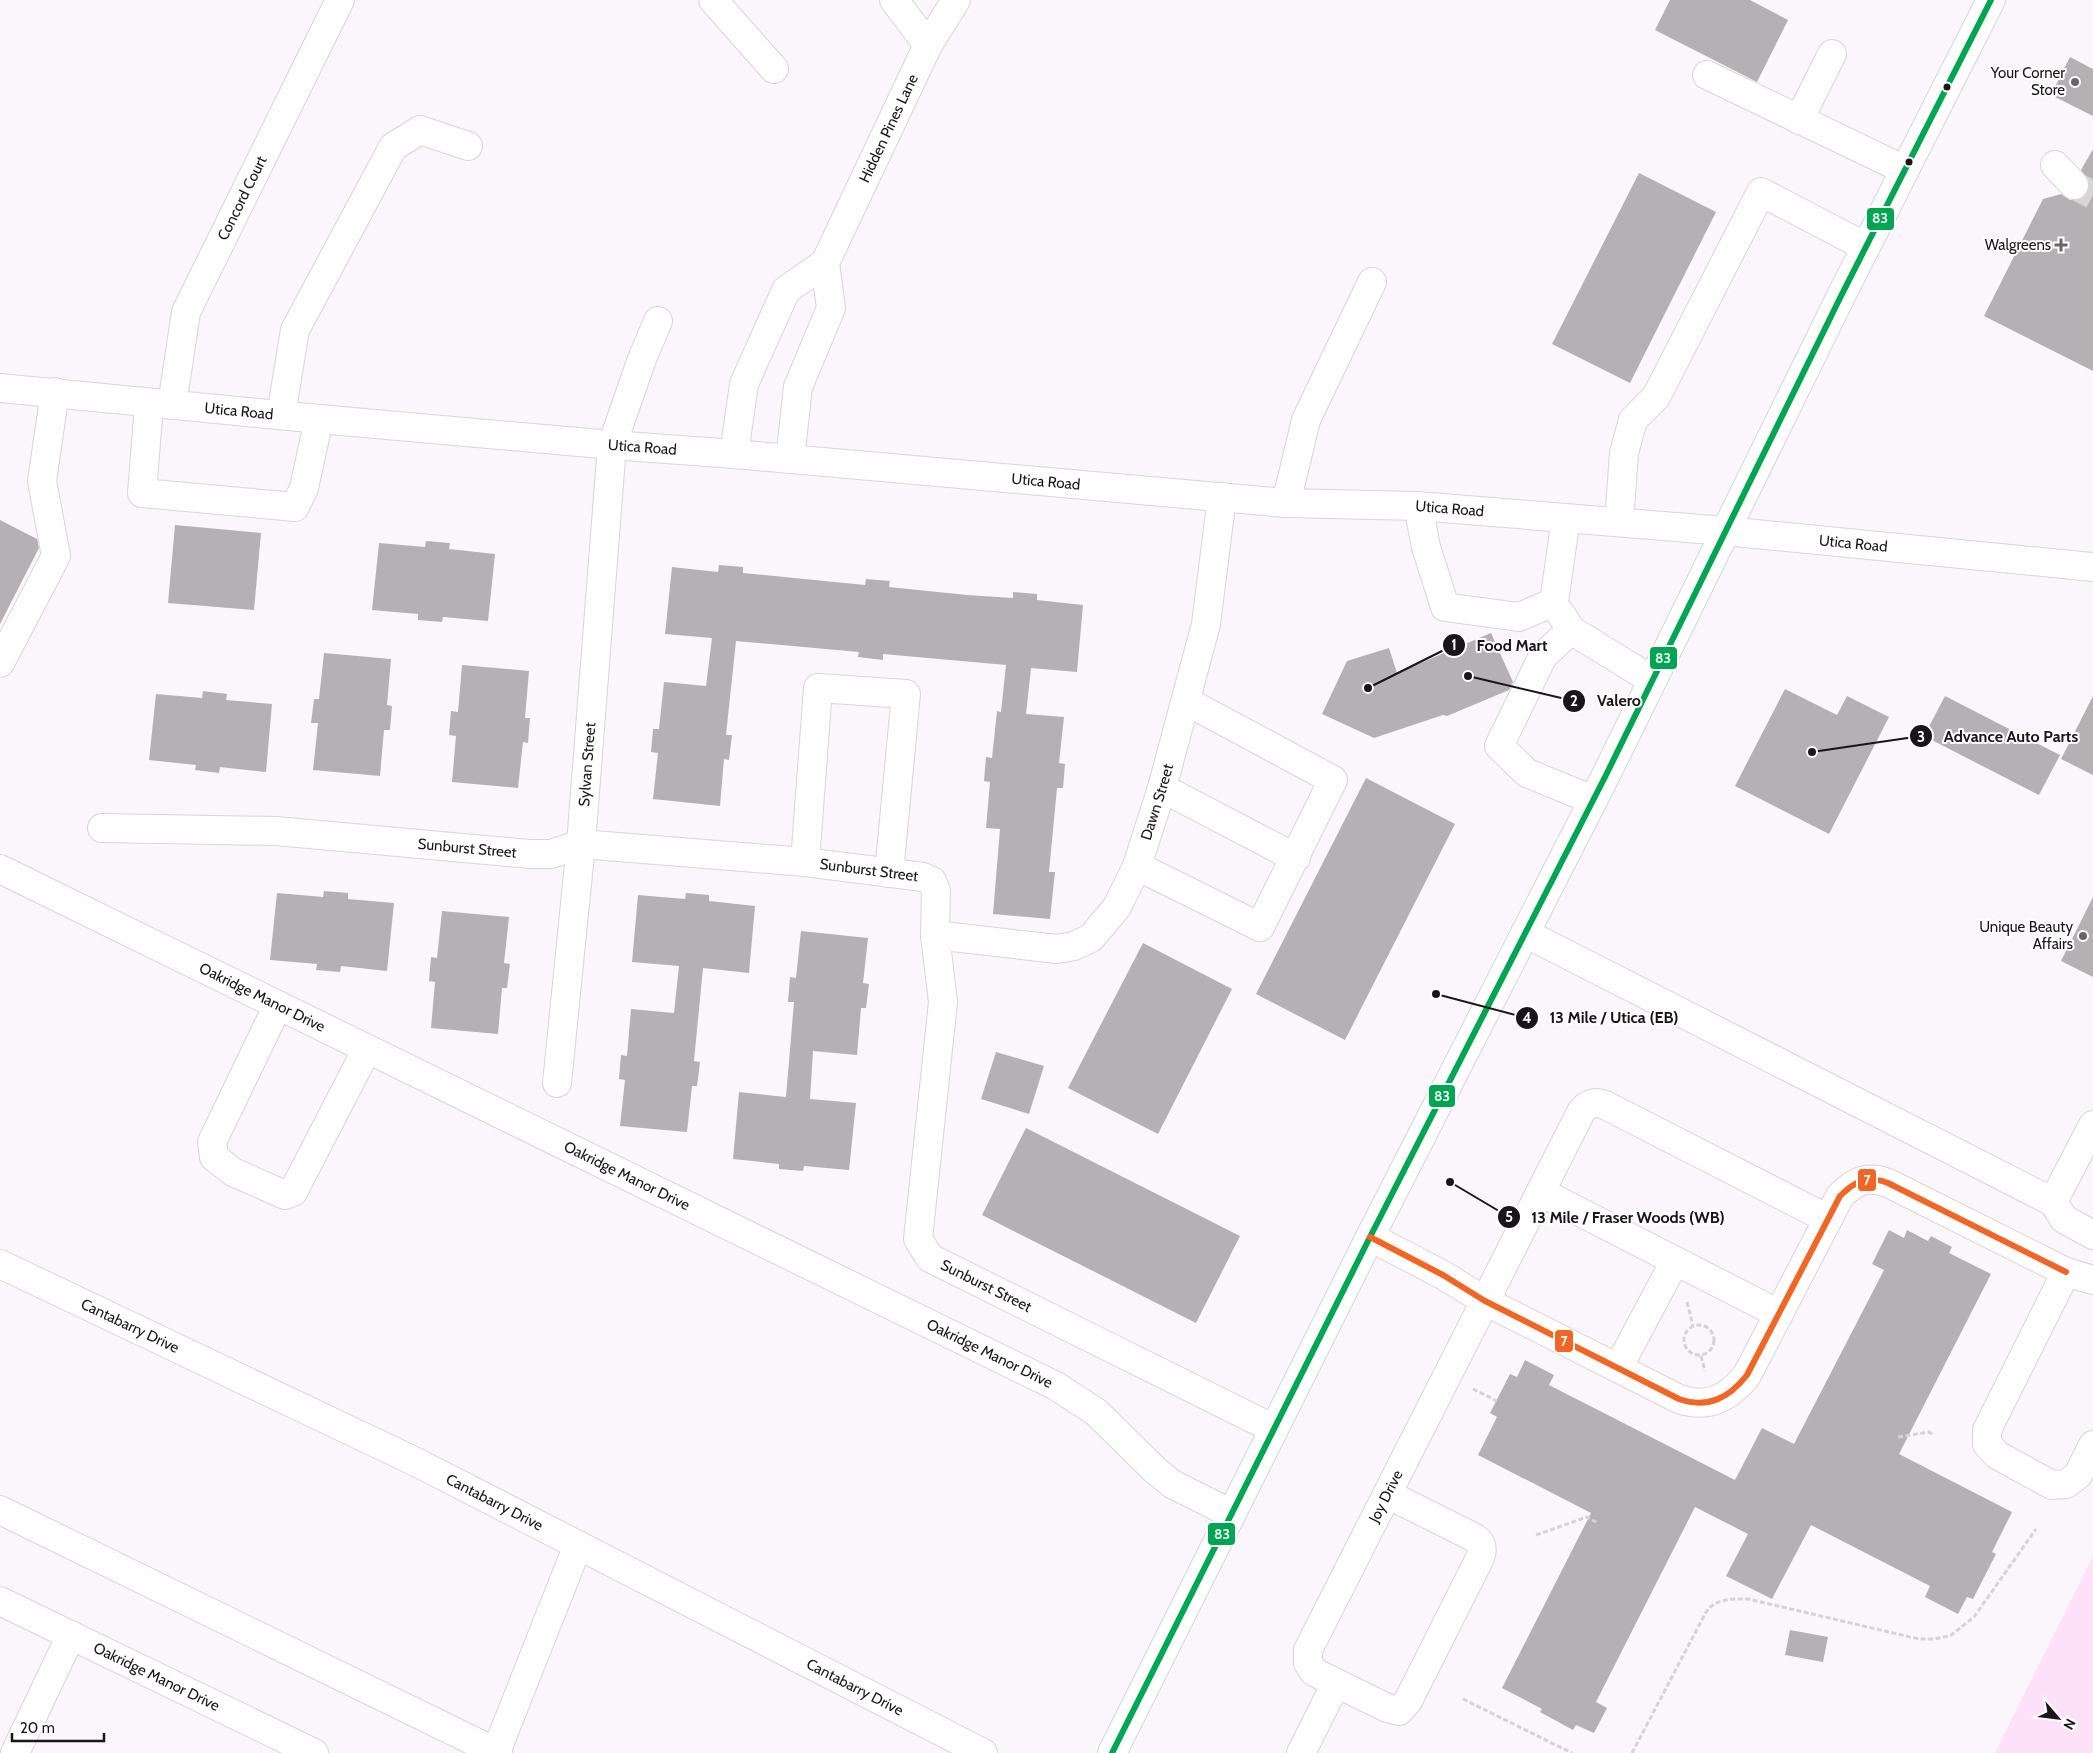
<svg xmlns="http://www.w3.org/2000/svg" width="2093" height="1753" viewBox="0 0 2093 1753" font-family="Cabin,sans-serif">
  <style>
    .green { fill: #fde1f8 }
    .building { fill: #b4b0b3 }
    .lines { fill: none; stroke-linecap: round; stroke-linejoin: round }
    .minor-tunnel { stroke: #d9d4d9; stroke-width: 28; stroke-dasharray: 28 14; stroke-linecap: butt }
    .minor-casing { stroke: #d8d4d8; stroke-width: 30 }
    .major-casing { stroke: #d8d4d8; stroke-width: 30 }
    .path { stroke: #d5d3d5; stroke-width: 3; stroke-dasharray: 5 2.5; stroke-linecap: butt }
    .minor { stroke: #fefefe; stroke-width: 28 }
    .major { stroke: #fefefe; stroke-width: 28 }
    .bus-1-casing { stroke: #fff; stroke-width: 10 }
    .bus-2-casing { stroke: #fff; stroke-width: 10 }
    .bus-1 { stroke: #00a651; stroke-width: 6 }
    .bus-2 { stroke: #f26522; stroke-width: 6 }
    .poi-dot { fill: #686467; stroke: #fff; stroke-width: 2 }
    .bus-dot { fill: #191518; stroke: #fff; stroke-width: 2 }
    .labels { text-anchor: middle; dominant-baseline: central; stroke-width: 4; stroke-linejoin: round; paint-order: stroke }
    .poi-label { font-size: 15px; fill: #191518; stroke: #fff; text-anchor: end }
    .street-label { font-size: 15px; fill: #191518; stroke: #fff }
    .leader { fill: none; stroke: #191518; stroke-width: 2 }
    .callout-dot { fill: #191518; stroke: #fff; stroke-width: 2 }
    .mark-label { font-size: 15px; text-anchor: middle; font-weight: bold; fill: #fff }
    .callout-label { font-size: 16px; text-anchor: middle; font-weight: bold; fill: #191518; stroke: #fff; stroke-width: 4; stroke-linejoin: round; paint-order: stroke }
    .line-badge { stroke: #fff; stroke-width: 2 }
    .badge-label { font-size: 14px; text-anchor: middle; font-weight: bold; fill: #fff }
  </style>
  <rect width="100%" height="100%" fill="#fbf6fb"/>
  <polygon class="green" points="2093,1556 2093,1753 1995,1753"/>
  <g class="building">
    <polygon points="1670,0 1750,0 1788,20 1757,82 1655,30"/>
    <polygon points="2070,57 2093,69 2093,116 2051,95"/>
    <polygon points="2093,149 2093,371 1984,316 2043,199 2061,194 2070,200 2078,200 2085,196 2089,189 2089,182 2081,170"/>
    <polygon points="1639,173 1716,212 1630,383 1552,344"/>
    <polygon points="0,520 37,539 39,548 0,624"/>
    <polygon points="175,525 261,533 254,610 168,603"/>
    <polygon points="426,541 450,543 449,549 495,554 488,621 443,617 442,622 418,620 418,614 372,610 379,543 425,547"/>
    <polygon points="719,565 743,567 743,573 865,585 866,579 890,581 889,587 967,595 1013,598 1013,592 1037,594 1037,600 1083,605 1077,672 1031,668 1026,714 1064,717 1059,763 1065,764 1063,788 1057,788 1049,872 1055,872 1050,919 993,914 1000,829 986,828 990,782 984,781 986,757 992,758 997,711 1001,712 1006,665 883,654 883,660 858,657 859,652 736,641 726,735 732,735 729,760 724,759 720,806 653,799 658,753 651,752 653,729 659,729 664,682 706,686 712,638 665,634 672,567 718,572"/>
    <polygon points="1491,633 1513,682 1509,690 1447,716 1443,715 1374,738 1322,714 1347,661 1389,648 1397,673"/>
    <polygon points="324,653 391,659 387,705 392,706 390,730 384,730 380,776 313,770 318,723 311,723 314,699 319,699"/>
    <polygon points="462,665 529,671 525,718 530,718 528,743 523,742 518,788 452,782 456,736 449,735 451,711 458,712"/>
    <polygon points="1785,689 1837,715 1847,696 1889,717 1829,834 1735,786"/>
    <polygon points="203,691 227,694 226,700 272,704 266,772 220,767 219,773 195,770 196,765 149,760 156,694 202,698"/>
    <polygon points="1945,696 2060,755 2039,795 1924,736"/>
    <polygon points="2093,696 2093,775 2061,759"/>
    <polygon points="1366,778 1455,824 1345,1040 1256,994"/>
    <polygon points="324,891 348,893 348,899 394,903 387,971 341,966 340,972 316,970 317,964 270,960 277,893 323,897"/>
    <polygon points="686,893 709,895 709,901 755,906 749,973 703,968 694,1061 700,1062 697,1086 692,1086 687,1132 620,1126 625,1080 619,1079 621,1055 627,1056 631,1009 674,1013 679,966 632,962 638,895 685,899"/>
    <polygon points="2093,897 2093,977 2061,961"/>
    <polygon points="442,911 509,917 504,963 510,964 507,988 502,988 498,1034 431,1028 435,982 429,981 431,957 437,958"/>
    <polygon points="801,931 868,938 863,983 869,984 866,1008 861,1008 857,1055 813,1051 810,1099 856,1103 849,1170 804,1166 803,1171 779,1169 779,1164 733,1159 739,1092 786,1097 794,1002 788,1002 790,977 796,978"/>
    <polygon points="1143,943 1232,989 1158,1134 1068,1088"/>
    <polygon points="996,1052 1044,1066 1029,1114 981,1099"/>
    <polygon points="1026,1128 1240,1236 1196,1323 982,1215"/>
    <polygon points="1889,1230 1904,1238 1907,1230 1928,1241 1931,1236 1952,1247 1949,1253 1991,1274 1899,1454 2012,1512 1992,1552 1996,1554 1973,1599 1967,1597 1958,1614 1925,1597 1930,1586 1811,1525 1772,1599 1726,1576 1748,1534 1695,1507 1596,1702 1607,1708 1594,1733 1576,1725 1573,1730 1540,1712 1542,1709 1502,1688 1591,1513 1478,1455 1497,1417 1490,1413 1510,1374 1517,1377 1525,1360 1554,1375 1549,1385 1735,1480 1762,1428 1794,1444 1884,1270 1872,1264"/>
    <polygon points="1790,1630 1828,1637 1823,1662 1785,1655"/>
  </g>
  <g class="lines">
    <polyline class="minor-tunnel" points="2074,185 2093,195"/>
    <defs>
      <g id="minor">
        <polyline points="713,0 774,69"/>
        <polyline points="894,0 928,45"/>
        <polyline points="1707,75 1905,170"/>
        <polyline points="1799,120 1832,54"/>
        <polyline points="2055,165 2074,185"/>
        <polyline points="149,404 142,493 295,507 304,488 319,419"/>
        <path id="s1" d="M172 405 186 312 340 0"/>
        <polyline points="281,415 295,330 393,147 420,130 468,146"/>
        <path id="s2" d="M734 454 744 384 786 290 825 263 928 45 956 0"/>
        <polyline points="790,459 798,387 831,308 825,263"/>
        <polyline points="1286,503 1306,420 1372,282"/>
        <polyline points="1418,506 1426,547 1445,607 1519,617 1554,602 1566,518"/>
        <polyline points="1619,522 1624,453 1633,420 1656,397 1761,192 1866,247"/>
        <polyline points="1561,614 1571,630 1652,680"/>
        <polyline points="1571,630 1543,656 1499,746 1527,773 1593,800"/>
        <polyline points="0,663 56,556 42,481 55,392"/>
        <polyline points="1162,788 1296,858"/>
        <path id="s3" d="M102 828 276 831 530 854H551L581 844 805 862 923 877 932 881 936 891 935 935 943 1002 918 1239 930 1258 1274 1429"/>
        <polyline points="805,862 818,688 906,694 889,873"/>
        <polyline points="1137,866 1260,927 1333,780 1186,701"/>
        <path id="s4" d="M0 869 1056 1386 1096 1412 1155 1470 1172 1484 1232 1514"/>
        <polyline points="1525,933 2053,1202"/>
        <path id="s5" d="M935 935 1057 949 1074 946 1091 938 1117 907 1137 866 1162 788 1206 624 1222 497"/>
        <polyline points="278,1005 212,1142 214,1157 233,1172 285,1195 293,1192 367,1049"/>
        <path id="s6" d="M557 1083 581 844 612 445 642 359 658 321"/>
        <polyline points="2093,1125 2053,1202 2064,1219 2093,1235"/>
        <polyline points="1541,1192 1779,1314"/>
        <path d="M1370 1237 1443 1275 1485 1301 1679 1399C1708 1409 1729 1398 1747 1375L1840 1196C1855 1181 1867 1175 1888 1183L2066 1272 2093 1280"/>
        <path id="s7" d="M0 1264 418 1463 983 1753"/>
        <polyline points="2066,1272 1987,1430 1987,1444 1997,1455 2052,1485 2066,1484 2078,1475 2093,1445"/>
        <polyline points="1618,1368 1675,1261"/>
        <path id="s8" d="M1387 1494 1475 1538C1483 1544 1483 1551 1479 1560L1408 1701 1399 1711 1387 1708 1314 1672 1308 1663V1650C1399 1470 1490 1291 1581 1112 1588 1103 1595 1101 1605 1105L1828 1219"/>
        <polyline points="0,1510 498,1753"/>
        <path id="s9" d="M0 1601 314 1753"/>
        <polyline points="496,1752 578,1545"/>
        <polyline points="15,1753 71,1635"/>
        <polyline points="1301,1753 1336,1683"/>
      </g>
      <g id="major">
        <path id="s10" d="M0 388 319 419 612 445 734 454 1286 503 1418 506 1725 531 2093 567"/>
        <polyline points="1112,1753 1370,1237 1606,775 1841,296 1991,0"/>
      </g>
    </defs>
    <use href="#minor" class="minor-casing"/>
    <use href="#major" class="major-casing"/>
    <g class="path">
      <polyline points="1687,1302 1693,1326"/>
      <circle cx="1699" cy="1340" r="15"/>
      <polyline points="1701,1356 1705,1371"/>
      <polyline points="1473,1389 1497,1401"/>
      <polyline points="1898,1437 1929,1432 1932,1434"/>
      <polyline points="1536,1535 1587,1517 1596,1522"/>
      <polyline points="1463,1699 1572,1753"/>
      <path d="M1632 1753 1706 1612C1716 1598 1731 1599 1748 1599L1919 1639H1934L1950 1636 1974 1617 2036 1529"/>
    </g>
    <use href="#minor" class="minor"/>
    <use href="#major" class="major"/>
    <defs>
      <polyline id="bus-1" points="1112,1753 1370,1237 1606,775 1841,296 1991,0"/>
      <path id="bus-2" d="M1370 1237 1443 1275 1485 1301 1679 1399C1708 1409 1729 1398 1747 1375L1840 1196C1855 1181 1867 1175 1888 1183L2066 1272"/>
    </defs>
    <use href="#bus-1" class="bus-1-casing"/>
    <use href="#bus-2" class="bus-2-casing"/>
    <use href="#bus-1" class="bus-1"/>
    <use href="#bus-2" class="bus-2"/>
  </g>
  <g class="poi-dot">
    <circle cx="2075" cy="82" r="5"/>
    <path d="M2058.5 237.5h5v5h5v5h-5v5h-5v-5h-5v-5h5z"/>
    <circle cx="2083" cy="936" r="5"/>
  </g>
  <g class="bus-dot">
    <circle cx="1947" cy="87" r="4.5"/>
    <circle cx="1909" cy="162" r="4.5"/>
  </g>
  <g class="labels">
    <g class="poi-label">
      <text x="2065" y="73">Your Corner<tspan x="2065" dy="17">Store</tspan></text>
      <text x="2051" y="245">Walgreens</text>
      <text x="2073" y="927">Unique Beauty<tspan x="2073" dy="17">Affairs</tspan></text>
    </g>
    <g class="street-label">
      <text stroke="none"><textPath href="#s2" startOffset="370">Hidden Pines Lane</textPath></text>
      <text stroke="none"><textPath href="#s1" startOffset="221">Concord Court</textPath></text>
      <text stroke="none"><textPath href="#s10" startOffset="240">Utica Road</textPath></text>
      <text stroke="none"><textPath href="#s10" startOffset="645">Utica Road</textPath></text>
      <text stroke="none"><textPath href="#s10" startOffset="1050">Utica Road</textPath></text>
      <text stroke="none"><textPath href="#s10" startOffset="1455">Utica Road</textPath></text>
      <text stroke="none"><textPath href="#s10" startOffset="1860">Utica Road</textPath></text>
      <text stroke="none"><textPath href="#s6" startOffset="320">Sylvan Street</textPath></text>
      <text stroke="none"><textPath href="#s5" startOffset="312">Dawn Street</textPath></text>
      <text stroke="none"><textPath href="#s3" startOffset="366">Sunburst Street</textPath></text>
      <text stroke="none"><textPath href="#s3" startOffset="771">Sunburst Street</textPath></text>
      <text stroke="none"><textPath href="#s4" startOffset="292">Oakridge Manor Drive</textPath></text>
      <text stroke="none"><textPath href="#s4" startOffset="698">Oakridge Manor Drive</textPath></text>
      <text stroke="none"><textPath href="#s3" startOffset="1281">Sunburst Street</textPath></text>
      <text stroke="none"><textPath href="#s7" startOffset="144">Cantabarry Drive</textPath></text>
      <text stroke="none"><textPath href="#s4" startOffset="1102">Oakridge Manor Drive</textPath></text>
      <text stroke="none"><textPath href="#s8" startOffset="584">Joy Drive</textPath></text>
      <text stroke="none"><textPath href="#s7" startOffset="549">Cantabarry Drive</textPath></text>
      <text stroke="none"><textPath href="#s9" startOffset="174">Oakridge Manor Drive</textPath></text>
      <text stroke="none"><textPath href="#s7" startOffset="954">Cantabarry Drive</textPath></text>
    </g>
  </g>
  <path class="leader" d="M1368 688L1454 645M1468 676L1574 701M1812 752L1921 736M1436 994L1527 1018M1450 1182L1509 1217"/>
  <g class="callout-dot">
    <circle cx="1368" cy="688" r="5"/>
    <circle cx="1468" cy="676" r="5"/>
    <circle cx="1812" cy="752" r="5"/>
    <circle cx="1436" cy="994" r="5"/>
    <circle cx="1450" cy="1182" r="5"/>
    <circle cx="1454" cy="645" r="12"/>
    <circle cx="1574" cy="701" r="12"/>
    <circle cx="1921" cy="736" r="12"/>
    <circle cx="1527" cy="1018" r="12"/>
    <circle cx="1509" cy="1217" r="12"/>
  </g>
  <g class="mark-label">
    <text x="1454" y="650">1</text>
    <text x="1574" y="706">2</text>
    <text x="1921" y="742">3</text>
    <text x="1527" y="1023">4</text>
    <text x="1509" y="1222">5</text>
  </g>
  <g class="callout-label">
    <text x="1512" y="651">Food Mart</text>
    <text x="1619" y="706">Valero</text>
    <text x="2011" y="742">Advance Auto Parts</text>
    <text x="1614" y="1023">13 Mile / Utica (EB)</text>
    <text x="1628" y="1223">13 Mile / Fraser Woods (WB)</text>
  </g>
  <g class="line-badge">
    <rect x="1866" y="207" width="29" height="24" rx="5" fill="#00a651"/>
    <rect x="1649" y="646" width="29" height="24" rx="5" fill="#00a651"/>
    <rect x="1428" y="1084" width="28" height="24" rx="5" fill="#00a651"/>
    <rect x="1857" y="1168" width="20" height="24" rx="5" fill="#f26522"/>
    <rect x="1554" y="1329" width="20" height="24" rx="5" fill="#f26522"/>
    <rect x="1207" y="1522" width="29" height="24" rx="5" fill="#00a651"/>
  </g>
  <g class="badge-label">
    <text x="1880" y="223">83</text>
    <text x="1663" y="663">83</text>
    <text x="1442" y="1101">83</text>
    <text x="1867" y="1185">7</text>
    <text x="1564" y="1346">7</text>
    <text x="1222" y="1539">83</text>
  </g>
  <g transform="translate(2058 1718) rotate(118)" stroke="#ffffff" stroke-width="4" paint-order="stroke">
  <path d="M0-4L9 19L0 12L-9 19Z" fill="#191518"/>
  <text y="-8" font-size="14" font-weight="bold" text-anchor="middle" fill="#191518">N</text>
  </g>
  <path d="M12 1733v8h92v-8" fill="none" stroke="#191518" stroke-width="2.5"/>
  <text x="20" y="1733" font-size="15" fill="#191518" stroke="#ffffff" stroke-width="4" paint-order="stroke">20 m</text>
</svg>
